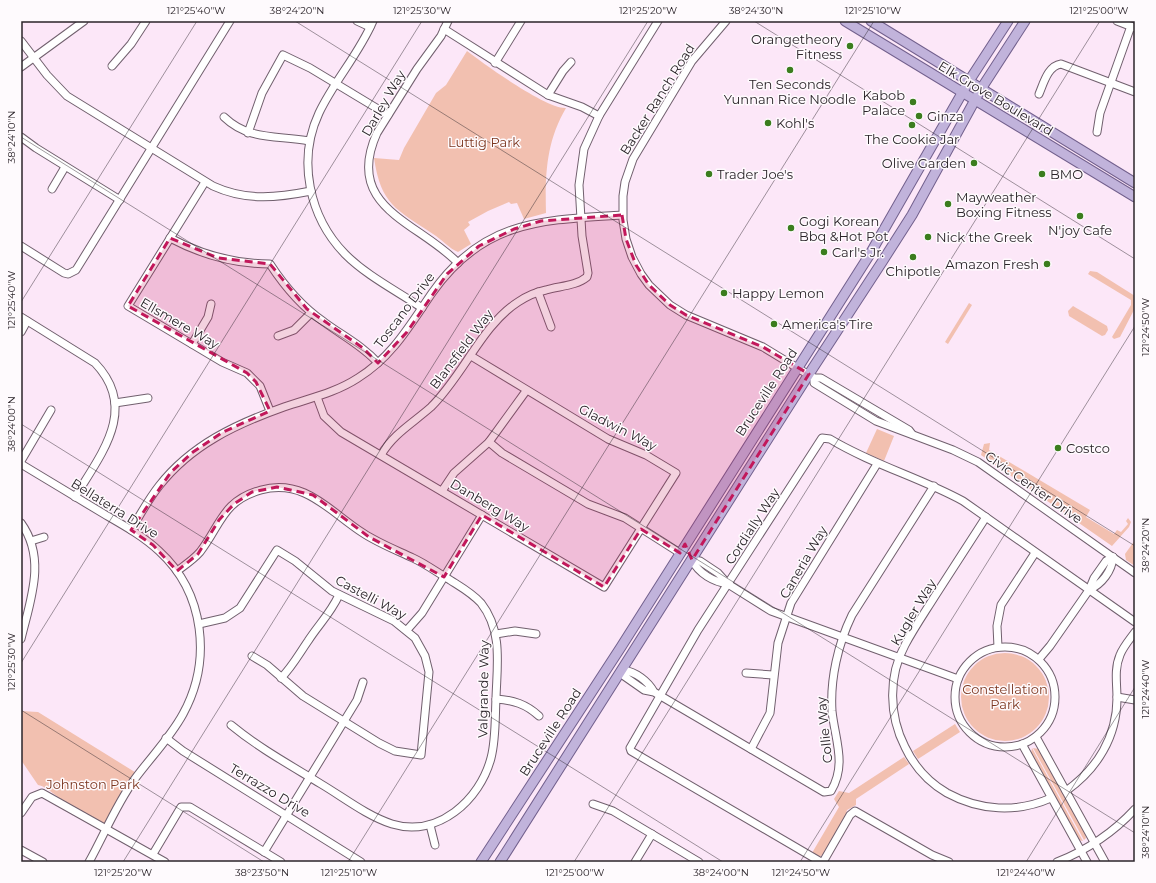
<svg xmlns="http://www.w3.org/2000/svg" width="1156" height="883" viewBox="0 0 1156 883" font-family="Montserrat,sans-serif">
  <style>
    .green { fill: #f2c0b0 }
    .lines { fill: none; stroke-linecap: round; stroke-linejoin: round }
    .minor-casing { stroke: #71606e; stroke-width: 9 }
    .major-casing { stroke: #72608d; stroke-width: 11 }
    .minor { stroke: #fff; stroke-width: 7 }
    .major { stroke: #c1b3db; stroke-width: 9 }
    .marked { fill: #c2185b; fill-opacity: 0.2; stroke: #c2185b; stroke-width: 3; stroke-dasharray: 8 5; stroke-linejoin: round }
    .ticks { fill: none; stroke: #2b242a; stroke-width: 1; stroke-opacity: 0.45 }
    .poi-dot { fill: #3b7d1e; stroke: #fefafd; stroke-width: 1.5 }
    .labels { text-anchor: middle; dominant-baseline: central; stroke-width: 3; stroke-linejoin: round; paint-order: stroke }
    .poi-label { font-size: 13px; fill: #2b242a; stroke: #fefafd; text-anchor: start }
    .street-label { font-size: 13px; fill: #2b242a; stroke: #fefafd }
    .park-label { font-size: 13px; fill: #7c361f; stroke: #fefafd }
    .neatline { fill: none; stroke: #2b242a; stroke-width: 1.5 }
    .ticks-label { font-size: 10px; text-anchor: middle; fill: #2b242a }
  </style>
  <rect width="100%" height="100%" fill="#fce7f8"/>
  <g class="green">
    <path d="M467 51C484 64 546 109 566 108 546 142 545 175 546 213L524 219 517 203 511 204 509 202 488 211 468 222 470 225 464 230 471 244 458 252C450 249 441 239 433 234 396 209 381 205 374 158L399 160 404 148 436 93 446 85Z"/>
    <polygon points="1090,271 1097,272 1135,296 1135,308 1120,337 1114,339 1112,337 1131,305 1131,300 1088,274"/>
    <polygon points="969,303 972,305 948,344 945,342"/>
    <polygon points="1073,306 1107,326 1108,330 1105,335 1102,336 1069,316 1068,311"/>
    <polygon points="877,429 894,436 884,461 866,453"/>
    <polygon points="990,443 989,450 1090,510 1086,517 1114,534 1117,530 1121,532 1128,524 1126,521 1128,518 1131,522 1129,527 1112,546 981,455 984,444"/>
    <polygon points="1135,540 1135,566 1126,560 1125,554"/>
    <circle cx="1005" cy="697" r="44"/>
    <path d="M21 711 38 712 138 774 106 829C98 825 89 821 81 816 71 809 48 786 38 785L21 760Z"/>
    <polygon points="955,724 960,732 918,759 913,751"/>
    <polygon points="1032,748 1083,841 1078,840 1031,753"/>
    <polygon points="1033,748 1039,749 1085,833 1086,838 1084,840"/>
    <polygon points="904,757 909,764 856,799 856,805 847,810 844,820 824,854 819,857 812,853 839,807 834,799 839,791 849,793"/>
  </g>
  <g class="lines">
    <defs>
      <g id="minor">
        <polyline points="357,21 370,27"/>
        <path d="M373 21C359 54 334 81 319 113 297 160 309 217 345 254 367 276 397 291 422 308"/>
        <path d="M448 21 441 36 417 69 377 133C343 208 419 222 458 263"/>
        <polyline points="726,21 692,61 633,159 625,182 623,196 623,220 626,239 632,257 641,274 649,285 670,305 686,315 763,347 814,378 821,378 909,430 912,434"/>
        <polyline points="1117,21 1135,28"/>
        <polyline points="444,29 548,95 582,107 599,116"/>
        <path d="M21 41 47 75 67 96 213 186C246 201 276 198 311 191"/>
        <polyline points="495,63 521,21"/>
        <polyline points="112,66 131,44 146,21"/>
        <polyline points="21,67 84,21"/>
        <path d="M1039 94C1044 82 1048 66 1061 64L1135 92"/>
        <polyline points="548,95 563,71 571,62"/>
        <path d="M224 117C249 141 277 135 309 141"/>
        <polyline points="1097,132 1100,113 1131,26"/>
        <polyline points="248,133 262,93 283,55 310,68 388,115"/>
        <polyline points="21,137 36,148 120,200"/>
        <polyline points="205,182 128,306 222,362 247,373 260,386 270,411"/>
        <polyline points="52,189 65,167"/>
        <path d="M170 238C202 255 233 264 270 264 285 287 302 307 324 322 343 336 363 346 378 363"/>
        <polyline points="21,246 64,273 68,274 76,270 230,21"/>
        <polyline points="538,292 551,327"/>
        <path d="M21 317 95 363C139 409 101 454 75 497"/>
        <polyline points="21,332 27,321"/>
        <polyline points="278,336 294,330 311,313"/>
        <polyline points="192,344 208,317 211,304"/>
        <polyline points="814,378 814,383 876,421 953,450 978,462 1135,573"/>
        <polyline points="317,397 324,416 341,432 604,587 676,473 646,455 608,439 471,356"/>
        <polyline points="115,403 148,398"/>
        <polyline points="489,442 502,453 588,504 625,518 680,553"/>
        <path d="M381 455C393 434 413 423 431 407 463 376 482 325 518 302 527 296 536 292 546 290 559 286 576 286 587 277L588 273 582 236 579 185 584 149 599 116 658 21"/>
        <polyline points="21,461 51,410"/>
        <path d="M21 464C49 481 76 497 104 514 123 525 143 536 159 551 205 593 212 661 183 714 170 738 150 758 134 780 116 805 104 835 89 862"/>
        <polyline points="442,491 454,473 489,442 526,391"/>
        <path d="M986 517C969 543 952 570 935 596 925 612 914 628 905 645 888 676 889 716 905 747 914 766 928 782 947 793 980 811 1017 813 1051 798"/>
        <path d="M21 523C47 559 30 601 21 639"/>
        <path d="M131 530C140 515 148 500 159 486 191 445 236 424 284 407 310 398 335 393 358 378 392 357 410 325 432 293 483 220 542 220 622 215"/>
        <polyline points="31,541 44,537"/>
        <polyline points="692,560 700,561 718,573 728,584 771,611 958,679"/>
        <path d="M692 560C699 574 714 582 728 584"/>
        <path d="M177 571C185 565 193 560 200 552 221 525 222 501 261 490 305 478 330 512 363 533 378 543 396 550 413 558 426 564 438 573 450 580 461 587 472 593 481 603 503 631 497 665 496 698 495 717 496 739 491 758 480 800 438 838 392 824 367 816 343 797 321 784 290 765 259 748 231 725"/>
        <path d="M1089 590C1102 584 1112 571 1113 557"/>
        <polyline points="199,624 225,618 240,608 277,550 295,561 332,591 394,621 415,638 425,656 429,672 421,755 395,751 379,743 303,696 267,665 252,656"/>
        <polyline points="407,630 422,613 482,515"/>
        <polyline points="496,634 515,631 536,634"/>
        <circle cx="1005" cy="697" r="50"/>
        <polyline points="998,647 997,626 1001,605 1035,553"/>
        <polyline points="1039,659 1050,646 1089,590 1094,578 1106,561 1113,557"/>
        <polyline points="746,673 773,675"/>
        <path d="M281 678C292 667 299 654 308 641 319 624 330 614 339 595"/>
        <path d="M654 692C648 681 636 672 623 670L624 676 644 690 654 692 824 792 831 791C847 764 835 740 832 711 830 679 838 644 852 615L934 486"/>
        <polyline points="1117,697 1135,700"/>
        <path d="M496 699C513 700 526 704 539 716"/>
        <polyline points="1036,737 1105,862"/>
        <polyline points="166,738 183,751 361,862"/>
        <polyline points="1022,744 1087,862"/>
        <polyline points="751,749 770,713 778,643 791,603 877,464"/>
        <path d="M1066 791C1097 769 1117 737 1117 698 1117 684 1114 669 1120 655 1123 647 1130 639 1135 632"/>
        <polyline points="593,804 613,811 699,862"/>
        <polyline points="21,813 32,797 42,793 165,862"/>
        <polyline points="430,825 435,845"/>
        <polyline points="21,850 43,862"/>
        <polyline points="264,852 357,700 363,682"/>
        <polyline points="153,854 181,807 190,807 281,862"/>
        <polyline points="635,862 652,834"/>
        <path d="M821 862 631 751 630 748 698 630 822 438 830 439C873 465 919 477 963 501L1135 622"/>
        <polyline points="823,862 850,815 855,811 932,855 949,862"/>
        <path d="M1057 862C1087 850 1113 833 1135 809"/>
      </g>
      <g id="major">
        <polyline points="845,21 1135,197"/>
        <polyline points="871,21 1135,183"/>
        <polyline points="481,862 621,647 870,254 969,81 1008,21"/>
        <polyline points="500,862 809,374 882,262 912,215 981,89 1025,21"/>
      </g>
    </defs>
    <use href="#minor" class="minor-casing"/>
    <use href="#major" class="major-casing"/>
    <use href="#minor" class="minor"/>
    <use href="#major" class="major"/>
  </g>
  <path class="marked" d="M622 215 626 239 636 265 649 285 670 305 686 315 763 347 809 374 692 560 685 544 680 553 641 529 604 587 482 515 444 577 369 537 313 495 277 487 252 492 234 504 219 520 198 554 177 571 153 545 131 530 171 472 193 452 223 432 270 411 256 382 247 373 128 306 170 238 218 258 270 264 307 309 363 348 378 363 407 332 447 274 479 246 514 229 541 221Z"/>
  <path class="ticks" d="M295 21 1135 546M754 21 1135 259M21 137 1135 833M21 302 197 21M21 424 723 862M21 663 422 21M21 710 264 862M123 862 648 21M348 862 874 21M574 862 1100 21M800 862 1135 326M1026 862 1135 687"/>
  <g class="poi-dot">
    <circle cx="850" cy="46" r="4"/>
    <circle cx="790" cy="70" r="4"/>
    <circle cx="913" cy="102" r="4"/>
    <circle cx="919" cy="116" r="4"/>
    <circle cx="768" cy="123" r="4"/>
    <circle cx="912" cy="125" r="4"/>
    <circle cx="974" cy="163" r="4"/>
    <circle cx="709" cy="174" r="4"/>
    <circle cx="1042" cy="174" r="4"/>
    <circle cx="948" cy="204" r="4"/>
    <circle cx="1080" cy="216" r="4"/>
    <circle cx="791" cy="228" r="4"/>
    <circle cx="928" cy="237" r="4"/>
    <circle cx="824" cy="252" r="4"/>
    <circle cx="913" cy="257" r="4"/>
    <circle cx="1047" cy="264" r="4"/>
    <circle cx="724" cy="293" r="4"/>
    <circle cx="774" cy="324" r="4"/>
    <circle cx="1058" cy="448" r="4"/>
  </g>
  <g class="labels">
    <g class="poi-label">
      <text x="842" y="39" text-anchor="end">Orangetheory<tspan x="842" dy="15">Fitness</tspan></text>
      <text x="790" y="84" text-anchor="middle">Ten Seconds<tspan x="790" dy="15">Yunnan Rice Noodle</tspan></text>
      <text x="905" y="95" text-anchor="end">Kabob<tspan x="905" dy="15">Palace</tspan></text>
      <text x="927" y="116">Ginza</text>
      <text x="776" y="123">Kohl's</text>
      <text x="912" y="139" text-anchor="middle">The Cookie Jar</text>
      <text x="966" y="163" text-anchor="end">Olive Garden</text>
      <text x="717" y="174">Trader Joe's</text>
      <text x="1050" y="174">BMO</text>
      <text x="956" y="197">Mayweather<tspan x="956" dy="15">Boxing Fitness</tspan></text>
      <text x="799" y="221">Gogi Korean<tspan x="799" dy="15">Bbq &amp;Hot Pot</tspan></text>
      <text x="1080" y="230" text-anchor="middle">N'joy Cafe</text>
      <text x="936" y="237">Nick the Greek</text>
      <text x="832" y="252">Carl's Jr.</text>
      <text x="1039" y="264" text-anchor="end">Amazon Fresh</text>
      <text x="913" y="271" text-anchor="middle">Chipotle</text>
      <text x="732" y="293">Happy Lemon</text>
      <text x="782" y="324">America's Tire</text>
      <text x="1066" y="448">Costco</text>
    </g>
    <g class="street-label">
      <text transform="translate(996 98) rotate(31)">Elk Grove Boulevard</text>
      <text transform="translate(657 99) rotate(-58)">Backer Ranch Road</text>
      <text transform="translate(383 103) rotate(-60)">Darley Way</text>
      <text transform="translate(404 310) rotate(-53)">Toscano Drive</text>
      <text transform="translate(180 323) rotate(30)">Ellsmere Way</text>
      <text transform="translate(461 349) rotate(-53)">Blansfield Way</text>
      <text transform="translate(766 392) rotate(-57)">Bruceville Road</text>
      <text transform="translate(618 427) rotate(27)">Gladwin Way</text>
      <text transform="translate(1034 487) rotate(35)">Civic Center Drive</text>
      <text transform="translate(490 505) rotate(31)">Danberg Way</text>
      <text transform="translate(115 508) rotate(32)">Bellaterra Drive</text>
      <text transform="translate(752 526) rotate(-57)">Cordially Way</text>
      <text transform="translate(803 562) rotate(-60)">Caneria Way</text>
      <text transform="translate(371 597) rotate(28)">Castelli Way</text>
      <text transform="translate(913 612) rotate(-59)">Kugler Way</text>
      <text transform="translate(483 689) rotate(-89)">Valgrande Way</text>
      <text transform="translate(824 730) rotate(-96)">Collie Way</text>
      <text transform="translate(550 732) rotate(-57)">Bruceville Road</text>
      <text transform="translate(270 790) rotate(31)">Terrazzo Drive</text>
    </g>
    <g class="park-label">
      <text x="484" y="142">Luttig Park</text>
      <text x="1005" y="689">Constellation<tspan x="1005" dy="15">Park</tspan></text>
      <text x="93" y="784">Johnston Park</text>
    </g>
  </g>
  <rect width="1156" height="883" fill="none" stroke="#fefafd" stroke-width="44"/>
  <rect x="22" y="22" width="1112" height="839" class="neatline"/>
  <g class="ticks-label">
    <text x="196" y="14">121°25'40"W</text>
    <text x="297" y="14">38°24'20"N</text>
    <text x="422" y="14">121°25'30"W</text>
    <text x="648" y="14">121°25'20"W</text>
    <text x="756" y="14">38°24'30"N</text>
    <text x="873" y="14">121°25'10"W</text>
    <text x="1099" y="14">121°25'00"W</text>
    <text transform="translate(11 137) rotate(-90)" y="4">38°24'10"N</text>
    <text transform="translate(11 300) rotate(-90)" y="4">121°25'40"W</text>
    <text transform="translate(1145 327) rotate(-90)" y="4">121°24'50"W</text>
    <text transform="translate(11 424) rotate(-90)" y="4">38°24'00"N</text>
    <text transform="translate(1145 545) rotate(-90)" y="4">38°24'20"N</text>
    <text transform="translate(11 662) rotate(-90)" y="4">121°25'30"W</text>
    <text transform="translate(1145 689) rotate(-90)" y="4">121°24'40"W</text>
    <text transform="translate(1145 832) rotate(-90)" y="4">38°24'10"N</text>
    <text x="123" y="876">121°25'20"W</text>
    <text x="262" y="876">38°23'50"N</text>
    <text x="349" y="876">121°25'10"W</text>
    <text x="575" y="876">121°25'00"W</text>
    <text x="721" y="876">38°24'00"N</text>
    <text x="801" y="876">121°24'50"W</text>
    <text x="1026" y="876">121°24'40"W</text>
  </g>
</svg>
